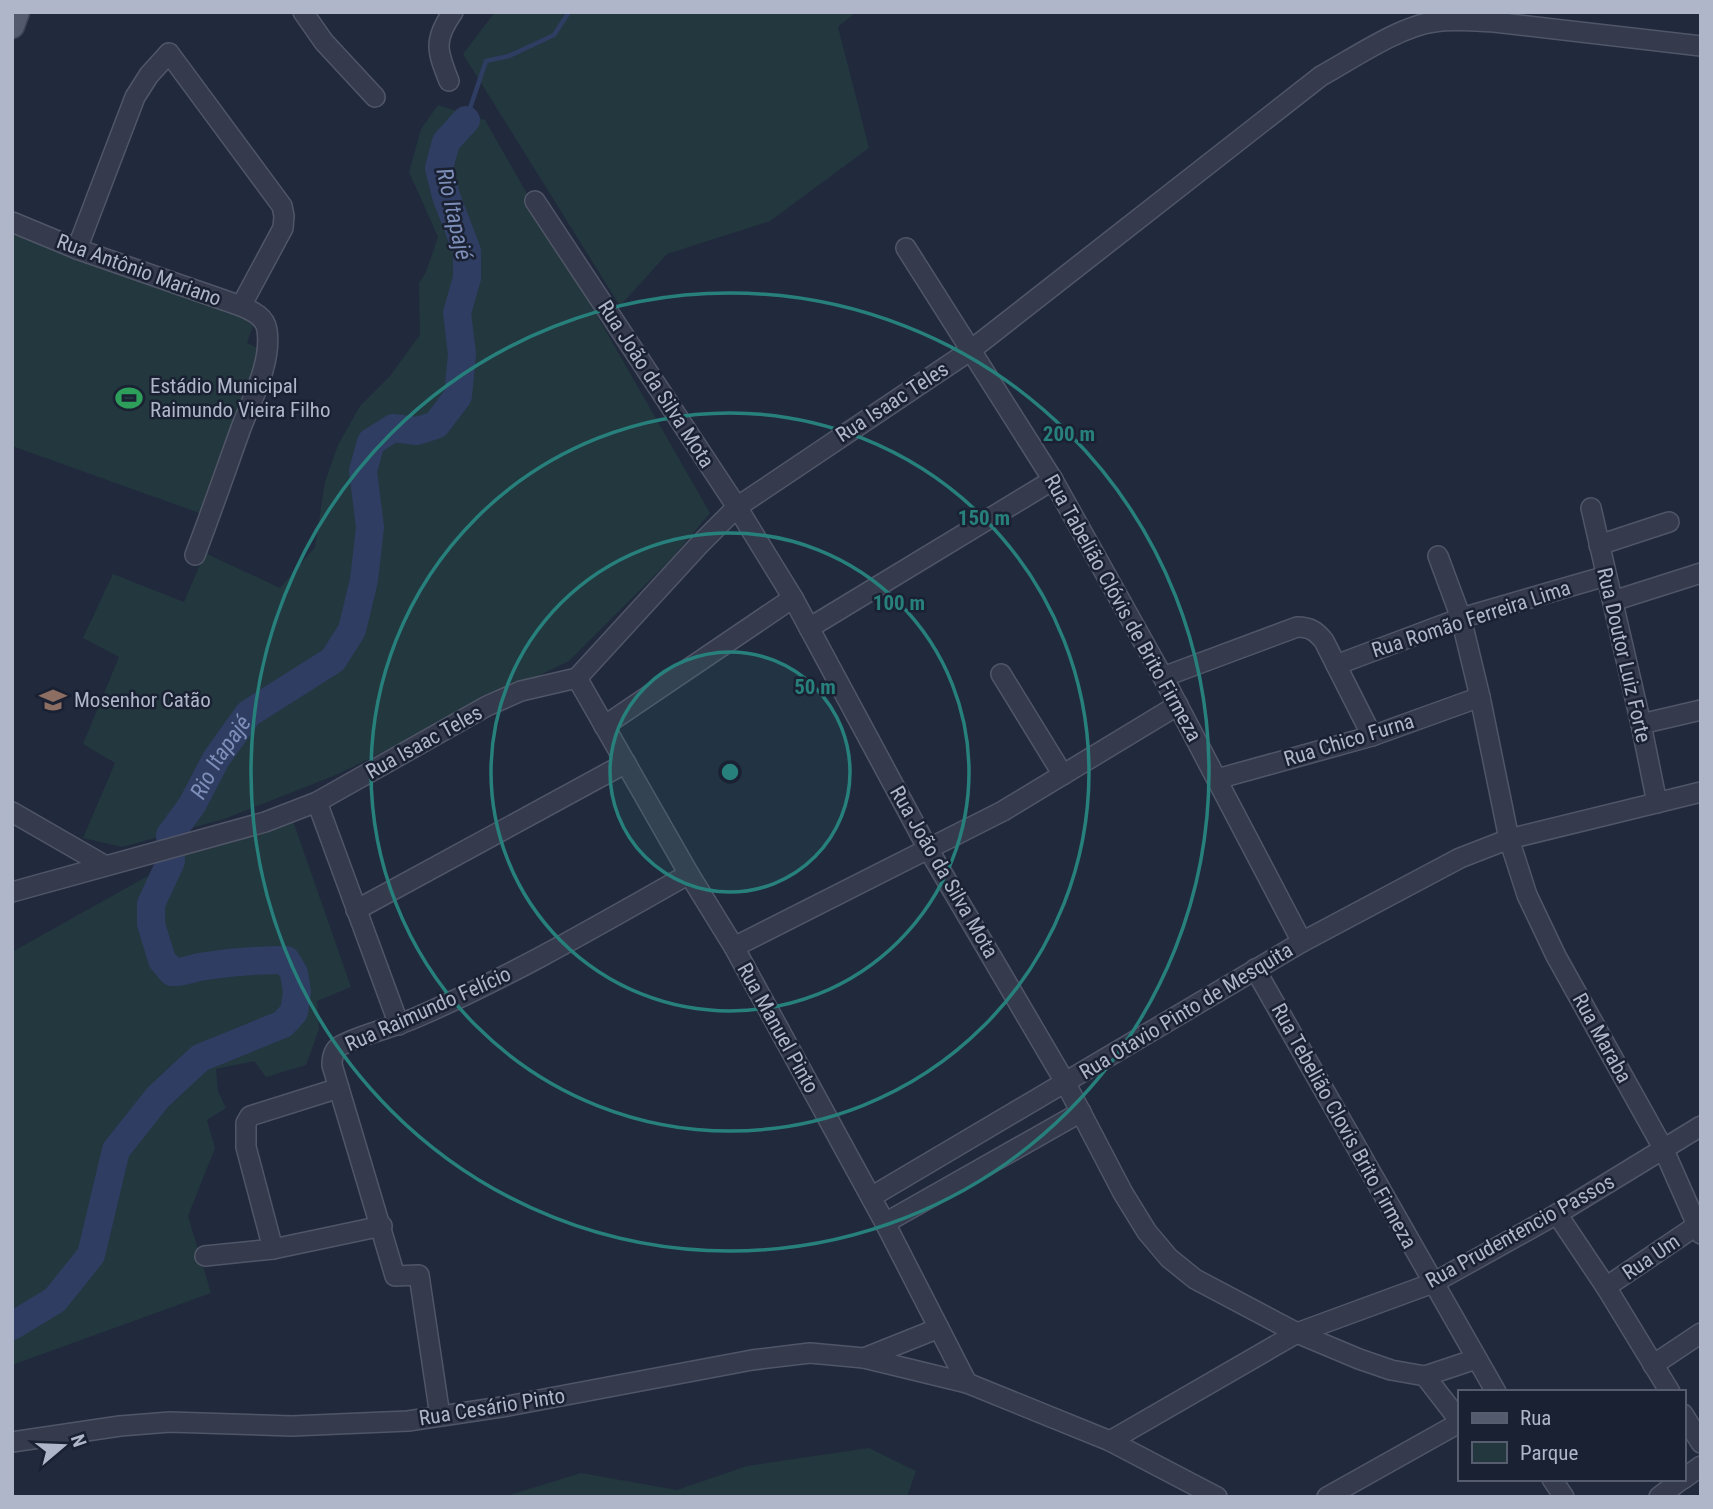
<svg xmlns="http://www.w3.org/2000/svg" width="1713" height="1509" viewBox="0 0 1713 1509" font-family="'Roboto Condensed',sans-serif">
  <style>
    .green { fill: #23373e }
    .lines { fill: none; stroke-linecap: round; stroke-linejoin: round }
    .stream { stroke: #2f3d62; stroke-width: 4.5 }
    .river { stroke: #2f3d62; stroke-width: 28 }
    .minor-casing { stroke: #505668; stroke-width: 22 }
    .major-casing { stroke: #3e4456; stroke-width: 27 }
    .minor { stroke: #353b4d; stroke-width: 19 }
    .major { stroke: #535a6e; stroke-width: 24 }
    .ring { fill: none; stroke: #27807c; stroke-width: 3.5 }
    .labels { text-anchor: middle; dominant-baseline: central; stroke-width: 5; stroke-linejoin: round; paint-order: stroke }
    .street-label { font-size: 21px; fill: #b0b6c9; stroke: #1a2132 }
    .poi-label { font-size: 21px; fill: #b0b6c9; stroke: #1a2132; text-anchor: start }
    .water-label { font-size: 23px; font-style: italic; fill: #7d8eb8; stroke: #1a2132 }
    .centre { fill: #27807c; stroke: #1a2132; stroke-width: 3.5 }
    .ring-label { font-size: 21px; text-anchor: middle; font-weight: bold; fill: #27807c; stroke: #1a2132; stroke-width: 5; stroke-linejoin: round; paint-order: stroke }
  </style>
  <rect width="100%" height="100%" fill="#21293d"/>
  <g class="green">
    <polygon points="495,12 856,12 838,27 869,148 770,221 667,254 620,306 463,54"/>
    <polygon points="438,105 485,120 710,513 673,557 569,661 336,775 224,819 122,847 83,838 115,763 83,744 119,657 83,638 113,574 184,602 205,553 280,588 315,547 325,482 338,445 360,406 390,376 420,335 419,283 426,272 438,237 409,172 421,129"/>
    <polygon points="12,229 255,319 247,343 261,350 205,515 12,446"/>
    <polygon points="292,818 351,987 317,1001 319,1029 306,1065 266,1077 254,1061 216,1069 218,1091 226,1108 207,1120 215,1148 188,1216 211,1293 12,1365 12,952 185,855"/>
    <polygon points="869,1448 916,1471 907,1497 503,1497 581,1473 677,1490 747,1466"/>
  </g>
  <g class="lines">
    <polyline class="stream" points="466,120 486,61 509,56 554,35 569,12"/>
    <path class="river" id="s1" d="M12 1326 55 1300 91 1255 116 1150 158 1097 200 1058 283 1024 294 1012 297 992 294 973 286 960C259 960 232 962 206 966 193 967 185 973 172 972L162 960 151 924V904L171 861 170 835 192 805 216 759 248 714 333 660 352 630 364 580 370 527 363 471 371 442 393 428 417 431 436 425 458 396 462 354 457 313 467 278V251L446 196 439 168 446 142 466 120"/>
    <defs>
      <g id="minor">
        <polyline points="303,12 324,42 375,97"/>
        <path d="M449 81C437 51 433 40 453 12"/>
        <polyline points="535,201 737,507 793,598 927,847 1065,1082 1123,1193 1147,1232 1169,1258 1195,1279 1297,1333 1359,1359 1391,1370 1425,1376 1476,1359"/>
        <path d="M12 222 77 249 241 306C252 311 265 316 267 330 272 362 252 399 241 428 226 470 211 513 195 555"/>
        <polyline points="906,248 1053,480 1163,677 1302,942"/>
        <polyline points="77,249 135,97 149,75 169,53 282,206 284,216 283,228 241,306"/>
        <polyline points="1591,508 1641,724 1657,803"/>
        <polyline points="1599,545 1669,522"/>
        <polyline points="1438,556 1461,618 1480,697 1509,839 1527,895 1556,956 1663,1148 1701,1234"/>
        <polyline points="1613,601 1701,573"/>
        <polyline points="809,628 1053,480"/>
        <polyline points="1336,665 1461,618 1606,576"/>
        <polyline points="1001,674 1063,775"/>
        <path d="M1163 677 1297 627C1310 627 1316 631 1324 641L1372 736"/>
        <polyline points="577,678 689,874 734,947 885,1223 967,1383"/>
        <polyline points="1641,724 1701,710"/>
        <polyline points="604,726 793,598"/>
        <polyline points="1217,779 1372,736 1480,697"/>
        <polyline points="317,802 399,1025"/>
        <polyline points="12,812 104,865"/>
        <path d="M12 892 265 822 317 802 487 706 521 691 577 678 699 545 737 507 971 350 1321 76C1352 59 1400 26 1434 22 1454 19 1474 21 1494 22L1701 46"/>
        <polyline points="356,910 626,763"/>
        <polyline points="734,947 1003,811 1178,705"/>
        <polyline points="1255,969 1496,1392"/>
        <polyline points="871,1197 1302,942 1460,858 1509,839 1701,792"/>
        <polyline points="1557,1214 1606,1287 1670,1392"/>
        <polyline points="885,1223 1081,1112"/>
        <polyline points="273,1249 246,1147 246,1123 250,1116 339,1088"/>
        <polyline points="205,1256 273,1249 382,1226"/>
        <polyline points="1606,1287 1696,1226"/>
        <polyline points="864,1358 939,1328"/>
        <polyline points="1653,1365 1701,1333"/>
        <polyline points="1425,1376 1459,1420"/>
        <polyline points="1683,1414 1701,1443"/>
        <path d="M440 1416 419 1275 395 1276 332 1065C332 1058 334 1050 340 1046 356 1036 395 1027 415 1018 510 977 599 925 689 874"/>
        <polyline points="1110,1441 1297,1333 1433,1283 1557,1214 1701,1126"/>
        <polyline points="12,1442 120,1426 170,1422 292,1426 408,1421 508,1406 752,1360 810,1353 864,1358 967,1383 1110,1441 1217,1497"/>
        <polyline points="1552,1479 1564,1497"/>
        <polyline points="1683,1479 1701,1466"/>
        <polyline points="1327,1497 1459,1423"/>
        <polyline points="1659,1497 1682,1479"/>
      </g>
      <polyline id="major" points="12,26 17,12"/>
    </defs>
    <use href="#minor" class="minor-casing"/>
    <use href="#major" class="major-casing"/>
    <use href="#minor" class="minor"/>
    <use href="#major" class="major"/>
  </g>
  <circle cx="730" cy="772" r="120" fill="#27807c" fill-opacity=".12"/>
  <g class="ring">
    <circle cx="730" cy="772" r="120"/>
    <circle cx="730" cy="772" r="239"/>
    <circle cx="730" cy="772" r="359"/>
    <circle cx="730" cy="772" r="479"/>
  </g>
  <defs>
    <symbol id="stadium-bare" viewBox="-9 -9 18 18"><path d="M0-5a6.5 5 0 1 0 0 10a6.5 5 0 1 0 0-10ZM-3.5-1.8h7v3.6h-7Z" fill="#2e9e5b" stroke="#1a2132" stroke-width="2.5" paint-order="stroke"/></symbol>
    <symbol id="school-bare" viewBox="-9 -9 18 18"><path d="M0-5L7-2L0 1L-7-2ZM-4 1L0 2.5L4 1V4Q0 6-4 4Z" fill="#8d6e63" stroke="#1a2132" stroke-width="2.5" paint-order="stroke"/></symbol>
  </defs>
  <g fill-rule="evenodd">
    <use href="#stadium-bare" x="110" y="379" width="38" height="38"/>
    <use href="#school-bare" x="34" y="681" width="38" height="38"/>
  </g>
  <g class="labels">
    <g class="street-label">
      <text transform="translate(139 270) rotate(20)">Rua Antônio Mariano</text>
      <text transform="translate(656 384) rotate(57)">Rua João da Silva Mota</text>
      <text transform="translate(892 402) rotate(-33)">Rua Isaac Teles</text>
      <text transform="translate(1123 608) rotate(61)">Rua Tabelião Clóvis de Brito Firmeza</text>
      <text transform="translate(1471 619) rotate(-18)">Rua Romão Ferreira Lima</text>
      <text transform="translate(1624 655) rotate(77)">Rua Doutor Luiz Forte</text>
      <text transform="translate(1349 740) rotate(-17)">Rua Chico Furna</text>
      <text transform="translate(424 742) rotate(-29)">Rua Isaac Teles</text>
      <text transform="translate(944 872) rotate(60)">Rua João da Silva Mota</text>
      <text transform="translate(428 1009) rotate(-24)">Rua Raimundo Felício</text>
      <text transform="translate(1186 1011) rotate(-31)">Rua Otavio Pinto de Mesquita</text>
      <text transform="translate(778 1028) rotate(61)">Rua Manuel Pinto</text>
      <text transform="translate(1602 1038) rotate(61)">Rua Maraba</text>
      <text transform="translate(1344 1126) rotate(61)">Rua Tebelião Clovis Brito Firmeza</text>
      <text transform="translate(1520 1231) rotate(-29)">Rua Prudentencio Passos</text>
      <text transform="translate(1651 1257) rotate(-34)">Rua Um</text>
      <text transform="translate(492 1407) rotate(-9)">Rua Cesário Pinto</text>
    </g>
    <g class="poi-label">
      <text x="150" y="386">Estádio Municipal<tspan x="150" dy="24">Raimundo Vieira Filho</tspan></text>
      <text x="74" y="700">Mosenhor Catão</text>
    </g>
    <g class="water-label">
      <text transform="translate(454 214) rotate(77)">Rio Itapajé</text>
      <text stroke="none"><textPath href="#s1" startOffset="856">Rio Itapajé</textPath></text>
    </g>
  </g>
  <circle cx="730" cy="772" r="10" class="centre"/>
  <g class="ring-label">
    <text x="1069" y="441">200 m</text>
    <text x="984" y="525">150 m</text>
    <text x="899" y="610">100 m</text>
    <text x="815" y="694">50 m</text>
  </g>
  <rect width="1713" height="1509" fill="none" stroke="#b0b6c9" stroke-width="28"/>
  <rect x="1458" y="1390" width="228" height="91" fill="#1a2132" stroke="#565d6e" stroke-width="2"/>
  <rect x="1472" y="1413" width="35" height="10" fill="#535a6e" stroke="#565d6e" stroke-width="2"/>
  <text x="1520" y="1425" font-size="21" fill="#b0b6c9">Rua</text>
  <rect x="1472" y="1442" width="35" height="21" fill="#23373e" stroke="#565d6e" stroke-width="2"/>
  <text x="1520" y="1460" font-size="21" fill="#b0b6c9">Parque</text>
  <g transform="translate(63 1446) rotate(71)" stroke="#1a2132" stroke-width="5" paint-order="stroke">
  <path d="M0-5L12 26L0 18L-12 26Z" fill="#b0b6c9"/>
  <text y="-10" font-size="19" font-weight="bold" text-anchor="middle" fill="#b0b6c9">N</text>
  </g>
</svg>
